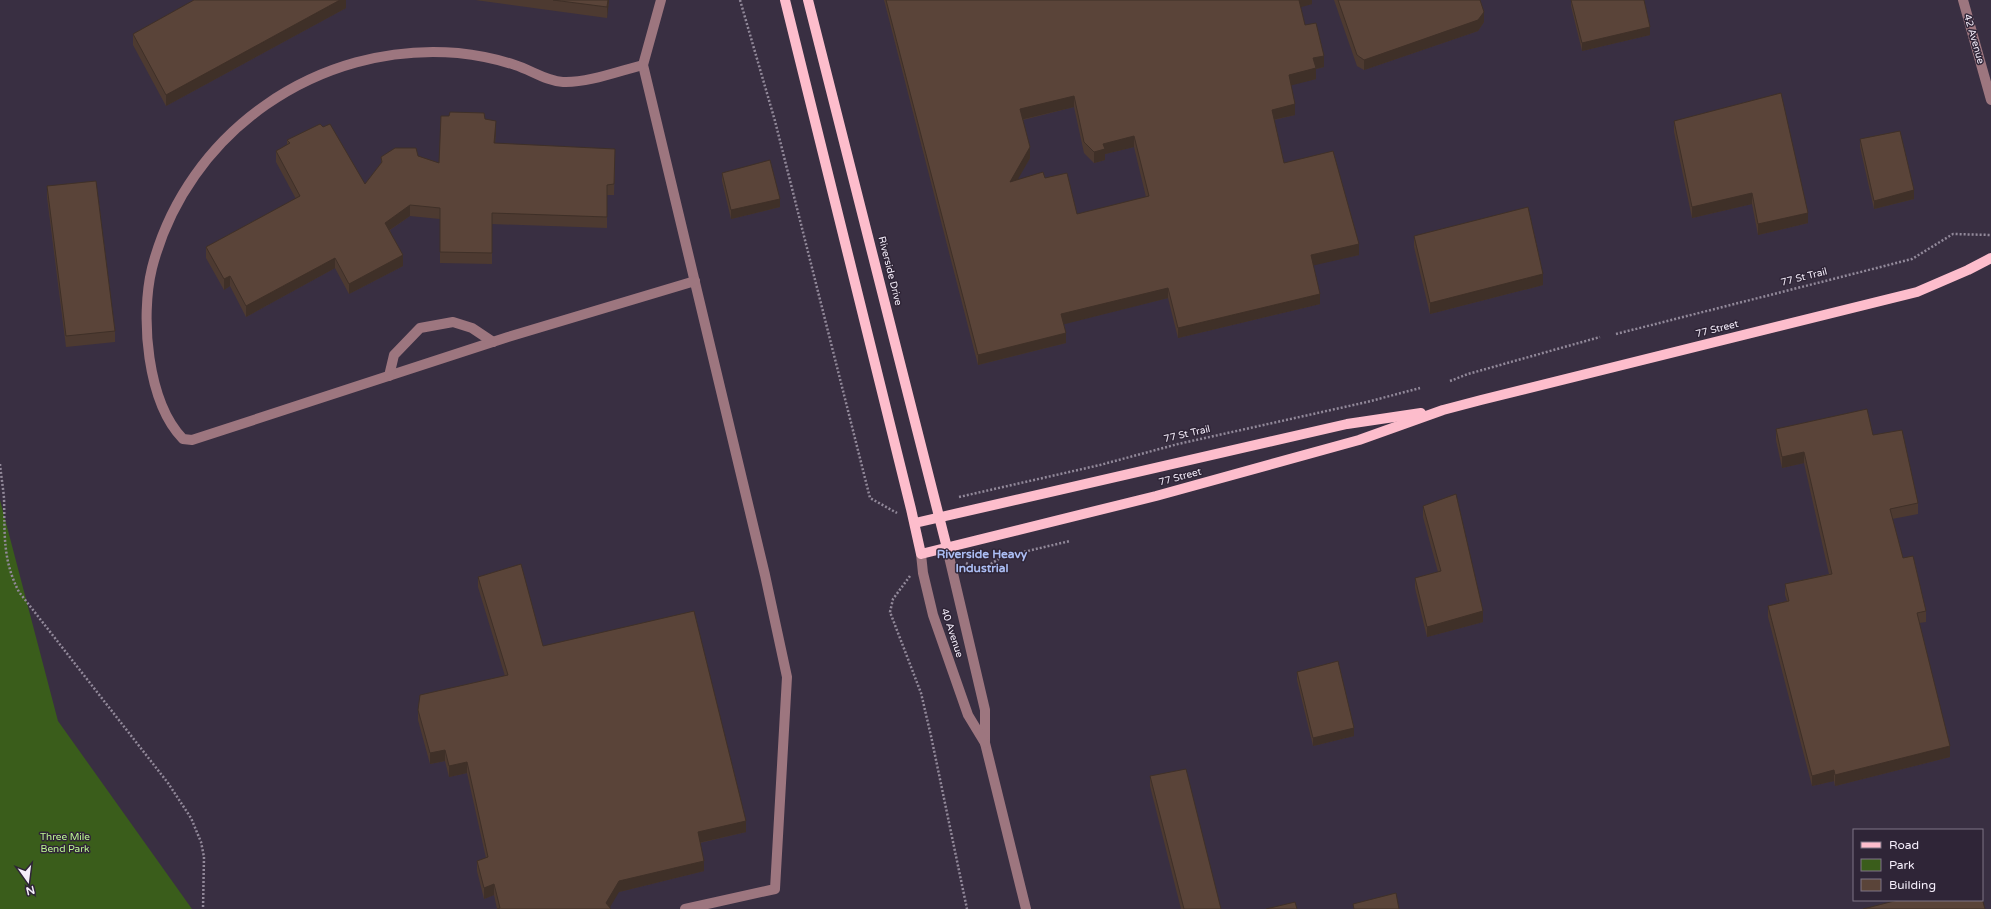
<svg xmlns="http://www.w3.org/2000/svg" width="1991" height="909" viewBox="0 0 1991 909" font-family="'Varela Round',sans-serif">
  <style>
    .green { fill: #3a5d1b }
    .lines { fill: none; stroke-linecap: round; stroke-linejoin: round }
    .path { stroke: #92899a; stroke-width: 2.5; stroke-dasharray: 2 2; stroke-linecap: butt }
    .minor { stroke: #9d767f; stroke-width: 10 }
    .major { stroke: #fdbdcc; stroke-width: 10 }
    .wall { fill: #4d3a31; fill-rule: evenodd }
    .shaded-wall { fill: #3f3028 }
    .building { fill: #5a4439; stroke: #3f3028; fill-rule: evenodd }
    .labels { text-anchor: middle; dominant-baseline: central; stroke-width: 3; stroke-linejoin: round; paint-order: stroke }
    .street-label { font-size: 10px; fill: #f5eefb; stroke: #2f2537 }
    .park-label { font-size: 10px; fill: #bdf793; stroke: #2f2537 }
    .quarter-label { font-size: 12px; font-weight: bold; fill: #abbdf3; stroke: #2f2537 }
  </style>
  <rect width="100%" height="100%" fill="#392f42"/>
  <polygon class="green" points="0,500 58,721 192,909 0,909"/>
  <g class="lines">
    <g class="path">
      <polyline points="740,0 775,121 870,498 897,513"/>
      <polyline points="1616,334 1912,259 1953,234 1991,235"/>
      <polyline points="1450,381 1468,374 1600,337"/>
      <path d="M0 464C1 475 3 487 4 498 5 533 2 559 19 592L168 783 191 818 201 842 204 857 203 909"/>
      <polyline points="959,497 1100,465 1178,444 1367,402 1420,388"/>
      <polyline points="966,563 981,570 1002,557 1070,541"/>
      <polyline points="910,576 893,599 890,612 921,693 931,736 967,909"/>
    </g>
    <g class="minor">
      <polyline points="661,0 643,65 765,575 787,677 775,889 685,909"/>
      <polyline points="1963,0 1991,100"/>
      <path d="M643 65C619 71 588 83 563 82 546 81 531 70 515 65 497 59 477 55 458 53 318 41 187 132 152 268 140 317 147 402 183 439L192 440 508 337 695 281"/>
      <polyline points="389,376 394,355 420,328 453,322 472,328 493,342"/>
      <polyline points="947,548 985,710 985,743 1026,909"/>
      <polyline points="921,554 923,573 933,615 968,715 985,743"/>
    </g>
    <g class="major">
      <polyline points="785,0 911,509 921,554 1156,496 1359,440 1443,410 1481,400 1917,292 1968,270 1991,258"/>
      <polyline points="808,0 947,548"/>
      <polyline points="915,523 1347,424 1421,413"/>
    </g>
  </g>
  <g class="wall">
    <polygon points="346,0 346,8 166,106 133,45 133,34"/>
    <polygon points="475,0 609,0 607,18"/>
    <path d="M884 0H1312V4L1300 7 1305 25 1324 67 1316 69V79L1291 85 1295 115 1274 120 1284 163 1359 255 1313 265 1320 304 1178 338 1168 298 1064 324 1066 343 978 365ZM1074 107 1084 153 1094 163 1105 160V154L1134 147 1146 197 1077 214 1045 178 1017 180 1030 158 1023 120Z"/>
    <polygon points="1334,0 1480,0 1484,22 1478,31 1364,70 1357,66"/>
    <polygon points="1571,0 1644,0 1650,35 1582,51 1571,6"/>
    <polygon points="485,119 496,131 495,144 615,160 614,195 607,195 607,228 492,224 492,264 440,263 440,219 410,216 390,230 403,266 349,294 335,268 246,317 230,286 224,290 206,258 206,247 296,199 276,162 276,151 287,145 287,140 365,184 381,163 381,157 418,156 439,163"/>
    <polygon points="1674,121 1808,223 1758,235 1752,204 1692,218 1674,132"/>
    <polygon points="1860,139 1914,199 1874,209 1860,147"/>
    <polygon points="722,173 780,207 731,219 722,181"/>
    <polygon points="47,186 115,331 115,342 66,347 47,197"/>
    <polygon points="1414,236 1543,285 1430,314 1414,247"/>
    <polygon points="1776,429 1873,435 1918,503 1918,514 1892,519 1903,558 1926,611 1926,622 1919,623 1950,757 1835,786 1834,781 1812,786 1768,617 1768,606 1787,601 1785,595 1785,584 1829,574 1804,463 1782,468 1776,440"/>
    <polygon points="1423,506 1483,622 1427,637 1415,588 1415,578 1438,572 1423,517"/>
    <polygon points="478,577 543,646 746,832 700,843 704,871 619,892 497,909 494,895 484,899 477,871 477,861 486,858 467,773 449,777 445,761 430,764 418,720 418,710 505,676 478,587"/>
    <polygon points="1297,672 1354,736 1313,746 1297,680"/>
    <polygon points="1150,776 1221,909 1181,909 1150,786"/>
  </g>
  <g class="shaded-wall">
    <polygon points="340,0 346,0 346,8 166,106 166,95"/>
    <polygon points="608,0 609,0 607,18 607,7"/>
    <polygon points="1298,0 1312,0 1312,4 1298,8"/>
    <polygon points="1484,12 1484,22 1478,31 1364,70 1364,60"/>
    <polygon points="1650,27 1650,35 1582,51 1582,43"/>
    <polygon points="1324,56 1324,67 1316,69 1316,79 1289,86 1289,75 1313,58"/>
    <polygon points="1074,96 1074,107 1020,120 1020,109"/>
    <polygon points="1295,104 1295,115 1272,120 1272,110"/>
    <polygon points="496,121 496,131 494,154 494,143"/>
    <polygon points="1134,136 1134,147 1105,154 1105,160 1094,163 1094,152 1103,144"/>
    <polygon points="1030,147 1030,158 1010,193 1010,182"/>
    <polygon points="1914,190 1914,199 1874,209 1874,201"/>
    <polygon points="1752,193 1752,204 1692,218 1692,207"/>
    <polygon points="780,199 780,207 731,219 731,210"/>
    <polygon points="410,205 410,216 385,233 385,223"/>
    <polygon points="1808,213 1808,223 1758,235 1758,224"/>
    <polygon points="1359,244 1359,255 1311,266 1311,255"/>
    <polygon points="403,255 403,266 349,294 349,284"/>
    <polygon points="335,258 335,268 246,317 246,306"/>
    <polygon points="1543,274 1543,285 1430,314 1430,303"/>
    <polygon points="230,276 230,286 224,290 224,279"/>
    <polygon points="1168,288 1168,298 1061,325 1061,314"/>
    <polygon points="1320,294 1320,304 1178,338 1178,328"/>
    <polygon points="1066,333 1066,343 978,365 978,355"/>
    <polygon points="1804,452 1804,463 1782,468 1782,457"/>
    <polygon points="1483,611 1483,622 1427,637 1427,627"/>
    <polygon points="1354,728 1354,736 1313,746 1313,738"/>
    <polygon points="1950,746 1950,757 1835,786 1835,775"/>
    <polygon points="445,750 445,761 430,764 430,753"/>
    <polygon points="467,762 467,773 449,777 449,766"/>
    <polygon points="1834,770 1834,781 1812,786 1812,776"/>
    <polygon points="746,821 746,832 698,843 698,832"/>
    <polygon points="704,861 704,871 619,892 609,909 606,903 619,881"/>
    <polygon points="494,884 494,895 484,899 484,888"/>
  </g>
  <g class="building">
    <polygon points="194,0 340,0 166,95 133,34"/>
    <polygon points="553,0 608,0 607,7"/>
    <path d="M886 0H1299L1305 25 1316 23 1324 56 1313 58 1316 68 1289 75 1295 104 1272 110 1284 163 1333 151 1359 244 1311 255 1320 294 1178 328 1168 288 1061 314 1066 333 978 355ZM1074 96 1084 142 1094 152 1105 149 1103 144 1134 136 1149 196 1077 214 1067 173 1045 178 1043 172 1010 182 1030 147 1020 109Z"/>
    <polygon points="1338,0 1480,0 1484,12 1478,20 1364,60 1357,55"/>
    <polygon points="1571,0 1644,0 1650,27 1582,43"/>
    <polygon points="1781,93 1808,213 1758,224 1752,193 1692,207 1674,121"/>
    <polygon points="450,112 484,113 485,119 496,121 494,143 615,149 614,184 607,185 607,217 492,213 492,253 440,252 440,208 410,205 385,223 403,255 349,284 335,258 246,306 230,276 224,279 206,247 300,196 276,151 290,143 287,140 320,124 323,127 330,124 365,184 382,162 381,157 395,148 416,148 418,156 439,163 441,116 449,116"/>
    <polygon points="1900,131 1914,190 1874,201 1860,139"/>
    <polygon points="770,160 780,199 731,210 722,173"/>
    <polygon points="96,181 115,331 66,336 47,186"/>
    <polygon points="1528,207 1543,274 1430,303 1414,236"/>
    <polygon points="1867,409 1873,435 1902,430 1918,503 1890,509 1903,558 1913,556 1926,611 1917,613 1950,746 1835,775 1834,770 1812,776 1768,606 1789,601 1785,584 1832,574 1804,452 1782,457 1776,429"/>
    <polygon points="1456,494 1483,611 1427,627 1415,578 1441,571 1423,506"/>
    <polygon points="521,564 543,646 694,611 746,821 698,832 704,861 619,881 606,903 611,909 497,909 500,908 494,884 484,888 477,861 488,857 467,762 449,766 445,750 430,753 418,710 420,695 508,675 478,577"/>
    <polygon points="1338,661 1354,728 1313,738 1297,672"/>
    <polygon points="1186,769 1221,909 1184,909 1150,776"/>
    <polygon points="1396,893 1399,909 1354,909 1353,904"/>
    <polygon points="1982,898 1985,909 1863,909 1898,900 1982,900"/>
    <polygon points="1295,902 1297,909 1266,909"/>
  </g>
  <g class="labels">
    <g class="street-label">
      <text transform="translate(1974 39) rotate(74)">42 Avenue</text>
      <text transform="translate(890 271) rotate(76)">Riverside Drive</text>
      <text transform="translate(1804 277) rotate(-14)">77 St Trail</text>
      <text transform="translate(1717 329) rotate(-14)">77 Street</text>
      <text transform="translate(1187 434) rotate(-13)">77 St Trail</text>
      <text transform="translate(1180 477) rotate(-15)">77 Street</text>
      <text transform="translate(952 633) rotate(72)">40 Avenue</text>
    </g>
    <g class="park-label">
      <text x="65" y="837">Three Mile<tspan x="65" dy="12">Bend Park</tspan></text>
    </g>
    <g class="quarter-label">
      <text x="982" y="554">Riverside Heavy<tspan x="982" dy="14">Industrial</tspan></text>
    </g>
  </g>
  <rect x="1853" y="829" width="130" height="72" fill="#2f2537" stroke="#7e7585"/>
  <rect x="1861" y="842" width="20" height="6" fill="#fdbdcc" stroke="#7e7585"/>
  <text x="1889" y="849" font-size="12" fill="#f5eefb">Road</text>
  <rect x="1861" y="859" width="20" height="12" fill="#3a5d1b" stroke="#7e7585"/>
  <text x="1889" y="869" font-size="12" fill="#f5eefb">Park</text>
  <rect x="1861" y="879" width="20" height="12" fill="#5a4439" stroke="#7e7585"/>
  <text x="1889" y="889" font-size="12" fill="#f5eefb">Building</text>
  <g transform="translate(28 881) rotate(166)" stroke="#2f2537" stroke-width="3" paint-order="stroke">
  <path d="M0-3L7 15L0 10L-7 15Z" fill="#f5eefb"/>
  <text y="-6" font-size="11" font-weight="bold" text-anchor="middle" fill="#f5eefb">N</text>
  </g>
</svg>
